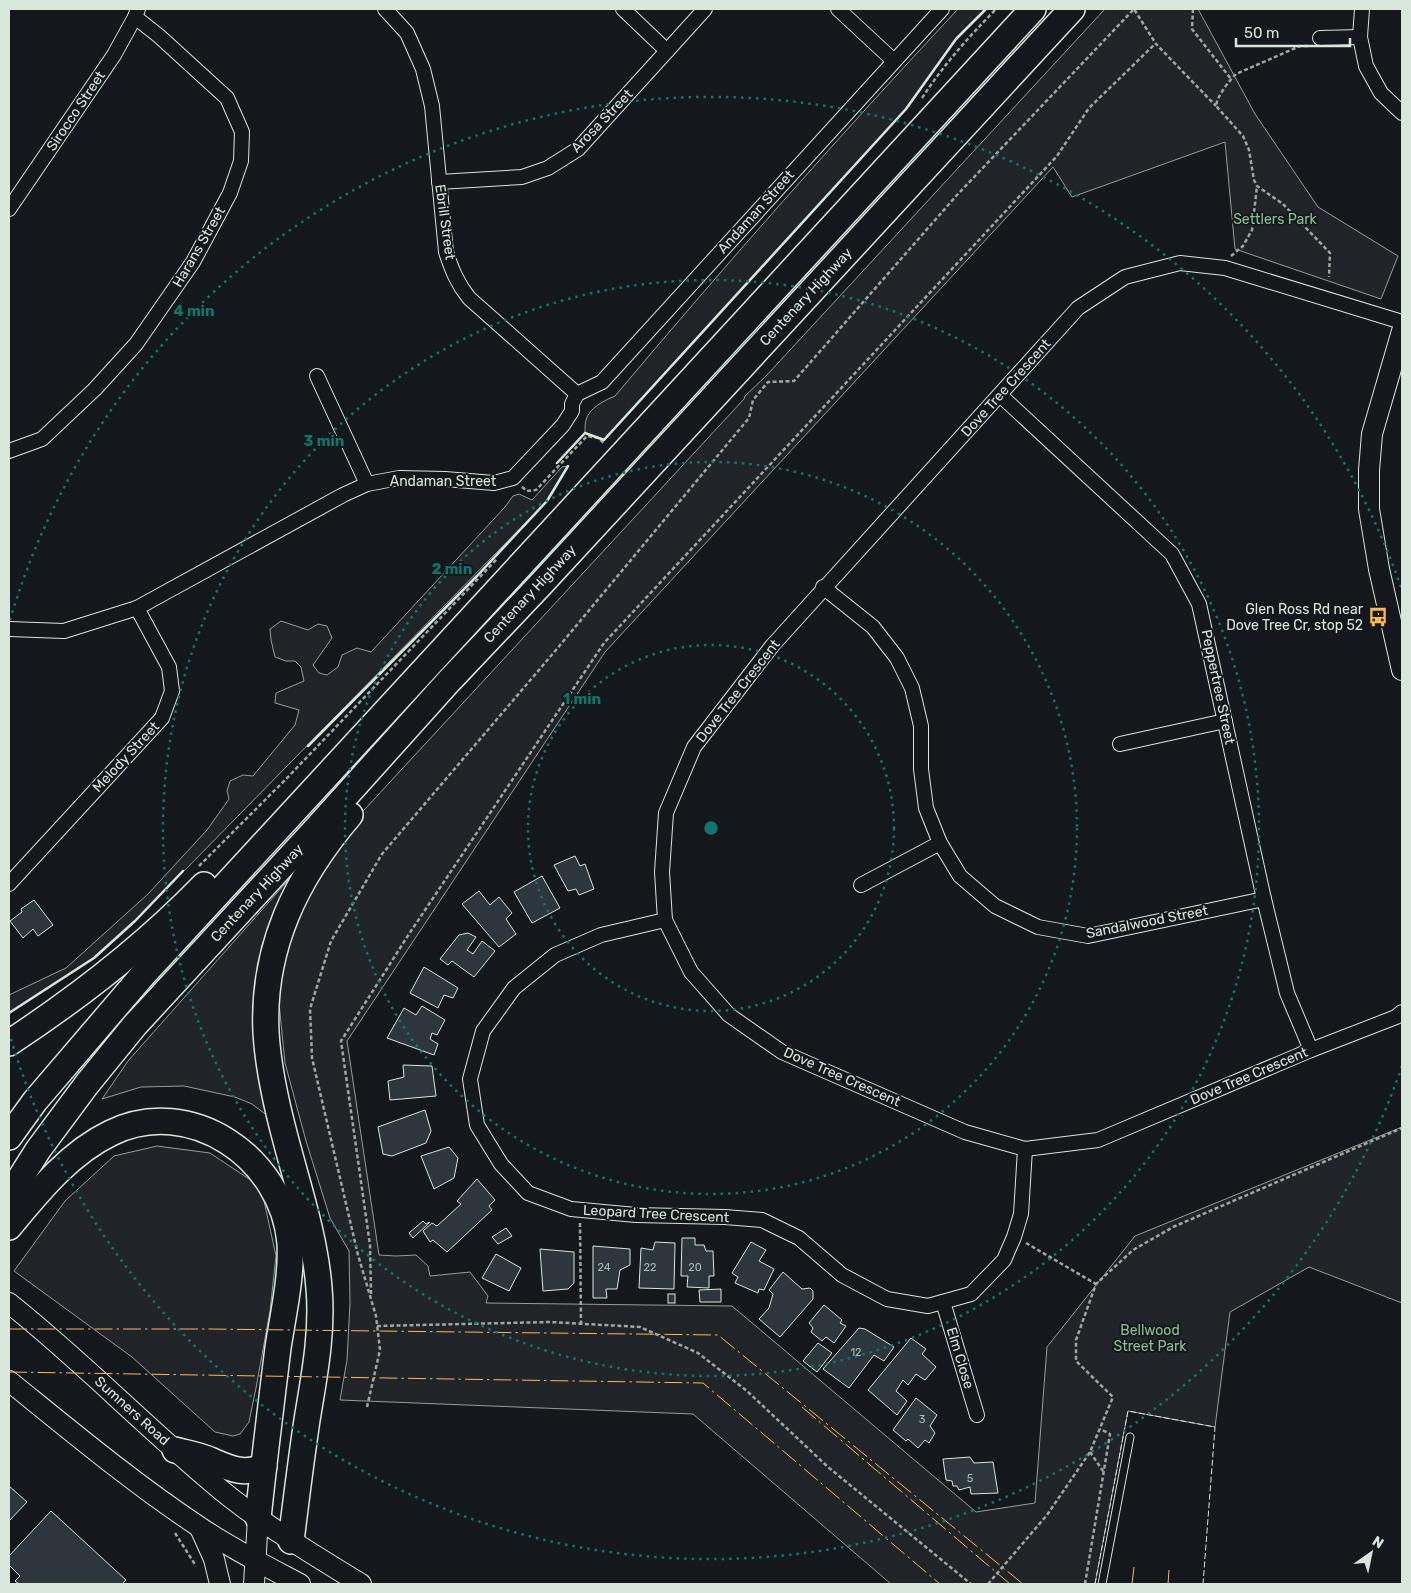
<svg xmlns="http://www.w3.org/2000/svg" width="1411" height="1593" viewBox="0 0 1411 1593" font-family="Rubik,sans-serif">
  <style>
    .green { fill: #202428; stroke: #939e99 }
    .building { fill: #2c363c; stroke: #d8e6dc }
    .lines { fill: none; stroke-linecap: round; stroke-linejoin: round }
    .lane-casing { stroke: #d8e6dc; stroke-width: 9 }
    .street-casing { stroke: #d8e6dc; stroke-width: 16 }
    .secondary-casing { stroke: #d8e6dc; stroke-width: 22 }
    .highway-casing { stroke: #d8e6dc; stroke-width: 28 }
    .path { stroke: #9da8a2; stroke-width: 2.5; stroke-dasharray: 4 2.5; stroke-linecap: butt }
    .lane { stroke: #14181c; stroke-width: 7 }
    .street { stroke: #14181c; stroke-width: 14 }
    .secondary { stroke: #14181c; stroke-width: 20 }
    .highway { stroke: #14181c; stroke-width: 25 }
    .fence { stroke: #d8e6dc; stroke-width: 1; stroke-dasharray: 6 2.5; stroke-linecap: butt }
    .wall { stroke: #d8e6dc; stroke-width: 2.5 }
    .power { stroke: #ffb74d; stroke-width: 1; stroke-dasharray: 18 4 2.5 4; stroke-linecap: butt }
    .ring { fill: none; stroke: #0f766e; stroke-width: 2.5; stroke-dasharray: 2.5 5 }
    .labels { text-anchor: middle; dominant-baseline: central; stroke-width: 4; stroke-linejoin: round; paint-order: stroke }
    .number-label { font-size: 11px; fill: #adbab4 }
    .street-label { font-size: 14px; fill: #d8e6dc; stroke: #14181c }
    .park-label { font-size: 14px; fill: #8ac095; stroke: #14181c }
    .poi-label { font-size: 14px; fill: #d8e6dc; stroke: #14181c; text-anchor: end }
    .centre { fill: #0f766e; stroke: #14181c; stroke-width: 2.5 }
    .ring-label { font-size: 15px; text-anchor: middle; font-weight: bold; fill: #0f766e; stroke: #14181c; stroke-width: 4; stroke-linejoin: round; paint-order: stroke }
  </style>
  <rect width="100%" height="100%" fill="#14181c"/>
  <g class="green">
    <path d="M958 9H986L956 39 906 109 604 439 585 433C585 429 585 423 586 420 589 408 605 400 615 396 726 264 840 135 958 9Z"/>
    <polygon points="1105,9 1198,9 1255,114 1318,207 1398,256 1381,299 1235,249 1225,142 1072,197 1053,167 605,652 347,1041 379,1255 396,1256 416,1255 428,1266 430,1276 470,1272 488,1296 486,1303 732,1306 976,1512 1035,1503 1047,1347 1135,1236 1402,1127 1402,1303 1309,1267 1230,1312 1215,1427 1128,1411 1095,1584 891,1584 693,1414 340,1400 347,1360 350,1303 349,1251 330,1218 306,1141 285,1063 277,983 293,919 353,822 744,399 745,396 766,376"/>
    <polygon points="568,466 547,501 135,921 94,958 9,1013 9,995 66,968 148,894 207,830 229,799 227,791 230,781 243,775 253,776 295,725 299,710 275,703 276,693 304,681 301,667 295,661 286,661 275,657 271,640 270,629 281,621 308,630 318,624 327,626 332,638 313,665 319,673 327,675 338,667 342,655 357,648 371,652 505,507 513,496 519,494 532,500 562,467"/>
    <polygon points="300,867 267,941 273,1120 252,1104 235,1097 184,1086 141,1087 102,1099 128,1061"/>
    <polygon points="157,1146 210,1153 261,1187 276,1256 270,1311 256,1388 249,1422 240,1434 233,1436 215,1432 132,1357 14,1271 65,1201 114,1156"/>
  </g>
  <g class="building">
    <polygon points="575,856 580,866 585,864 594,889 579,895 576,889 568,891 554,865"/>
    <polygon points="542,876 560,908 532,923 514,892"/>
    <polygon points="479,891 490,905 499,897 512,913 506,919 516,934 499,947 462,904"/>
    <polygon points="34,900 53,925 38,936 33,929 23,938 10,921 22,912 21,909"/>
    <polygon points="468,933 476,937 467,950 473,954 482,941 495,951 474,977 452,961 448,965 440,959 459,935"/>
    <polygon points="424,967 458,988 453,998 444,995 438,1008 410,993"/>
    <polygon points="422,1006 445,1020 437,1035 432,1033 430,1039 438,1044 434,1055 387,1038 404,1008 416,1015"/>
    <polygon points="403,1065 432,1066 436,1096 390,1100 388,1081 404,1077"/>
    <polygon points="425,1110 431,1131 426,1143 392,1156 383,1154 378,1127"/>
    <polygon points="449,1147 458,1158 454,1178 434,1189 421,1156"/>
    <polygon points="477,1179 495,1200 489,1206 492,1210 447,1252 433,1240 430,1242 423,1231 432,1223 437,1226 461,1204 457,1201"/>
    <polygon points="423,1221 426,1224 430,1222 413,1238 409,1233"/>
    <polygon points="506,1228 512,1236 498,1244 492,1237"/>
    <polygon points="682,1238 695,1238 695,1245 704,1245 706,1251 713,1251 714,1276 709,1276 709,1288 687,1287 688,1276 681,1276"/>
    <polygon points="655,1242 675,1243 674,1289 639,1288 641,1248 653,1250"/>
    <polygon points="751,1242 766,1250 759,1261 774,1269 764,1290 759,1289 758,1293 735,1283 738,1277 732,1273"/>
    <polygon points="593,1246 630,1249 630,1265 620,1270 617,1289 606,1289 607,1298 593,1298"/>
    <polygon points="540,1249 574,1252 574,1283 568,1289 543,1291"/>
    <polygon points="496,1254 521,1268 509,1291 482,1278"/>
    <polygon points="783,1272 802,1289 810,1288 813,1291 813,1299 780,1337 759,1319 769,1308 773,1294 769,1290"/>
    <polygon points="721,1289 721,1302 700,1302 699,1290"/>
    <rect x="668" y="1294" width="7" height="9"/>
    <polygon points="824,1305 842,1320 840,1323 846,1326 834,1343 826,1337 822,1341 811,1332 813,1328 809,1323"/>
    <polygon points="859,1328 865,1329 894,1347 884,1361 874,1355 849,1388 823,1369"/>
    <polygon points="911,1338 926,1349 922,1354 936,1367 925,1380 916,1374 908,1385 903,1380 896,1391 907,1401 897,1415 868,1390"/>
    <polygon points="818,1343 832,1353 817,1372 803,1361"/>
    <polygon points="916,1398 937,1415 930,1426 935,1433 929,1443 925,1440 918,1448 908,1439 906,1441 893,1430"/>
    <polygon points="970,1457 974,1463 993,1462 998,1493 971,1494 970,1487 959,1490 957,1486 953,1486 952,1481 946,1480 943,1459"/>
    <polygon points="9,1486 27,1502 9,1521"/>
    <polygon points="51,1511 126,1580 122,1584 19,1584 15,1581 20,1576 9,1565 9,1556"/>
  </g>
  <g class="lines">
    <defs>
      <polyline id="lane" points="1102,1584 1130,1437"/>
      <g id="street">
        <path d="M385 9 407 33 423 69 432 106 446 252C452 270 457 283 469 298L577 394"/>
        <polyline points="623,9 667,51"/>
        <polyline points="838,9 894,61"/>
        <polyline points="1362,9 1360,37 1366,66 1381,93 1402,113"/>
        <polyline points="1320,38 1360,37"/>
        <polyline points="439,182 522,177 548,168 578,149 705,9"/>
        <polyline points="9,209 114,55 135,17 138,9"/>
        <polyline points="1402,322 1225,268 1180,263 1125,277 1078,308 772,646 694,747 666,813 662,872 665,920 691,972 729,1015 782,1052 965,1132 1025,1149 1098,1140 1311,1050 1396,1017 1402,1012"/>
        <polyline points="317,376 367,484"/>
        <polyline points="1000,395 1172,554 1199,604 1264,899 1287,993 1311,1050"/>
        <polyline points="9,451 42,439 95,389 136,344 193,262 230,193 241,161 242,132 227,98 159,36 135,17"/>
        <polyline points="823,587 873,627 897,658 912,688 921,726 921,769 926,808 940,843 960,876 995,906 1038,927 1088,936 1264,899"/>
        <polyline points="9,629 64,631 137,608 343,495 367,484 399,478 445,479 494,483 513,478 563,425 572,411 572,404 577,394 602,382 942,9"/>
        <polyline points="1120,744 1225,721"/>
        <polyline points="9,884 162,718 172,691 169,667 137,608"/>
        <polyline points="861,885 940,843"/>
        <polyline points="665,920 601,935 555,955 514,988 483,1031 470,1079 477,1125 501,1164 528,1193 571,1209 636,1215 725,1217 762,1220 799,1238 842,1275 887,1299 928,1306 971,1294 1004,1260 1014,1237 1021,1214 1025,1149"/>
        <polyline points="943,1302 977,1415"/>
      </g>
      <g id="secondary">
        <polyline points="1402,331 1372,434 1369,470 1369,509 1379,569 1402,670"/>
        <path d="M9 1303C86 1364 154 1436 231 1498 272 1530 317 1557 361 1584"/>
        <path d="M9 1381C71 1431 132 1482 198 1526 230 1548 266 1566 300 1584"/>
        <polyline points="200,1528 214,1559 220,1584"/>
        <polyline points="254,1584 258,1518"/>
      </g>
      <g id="highway">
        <path d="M9 1043C79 997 145 946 204 885"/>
        <polyline points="9,1137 35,1101 142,976 1033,9"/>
        <polyline points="9,1196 38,1150 87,1084 135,1025 316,829 449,681 541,584 1072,9"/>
        <path d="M9 1227C38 1192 69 1153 111 1133 190 1094 283 1158 290 1243 292 1276 283 1315 278 1348 271 1405 264 1461 258 1518"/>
        <path d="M175 1450C186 1453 199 1455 210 1460 229 1468 244 1476 264 1466"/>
        <path d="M291 1541C296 1501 301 1460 307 1420 314 1377 323 1333 319 1288 315 1237 298 1187 285 1137 276 1103 268 1068 266 1032 262 948 296 878 350 815"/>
      </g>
    </defs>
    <use href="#lane" class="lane-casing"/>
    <use href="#street" class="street-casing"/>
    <use href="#secondary" class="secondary-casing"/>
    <use href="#highway" class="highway-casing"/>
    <g class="path">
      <polyline points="1193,9 1192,29 1231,79"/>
      <path d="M1308 46H1300L1236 74C1229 81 1217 96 1216 106L1243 136 1249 150 1254 180 1257 186 1283 204 1330 253 1329 277"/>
      <path d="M922 98C945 63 967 39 996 9"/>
      <polyline points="1231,256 1243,246 1252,230 1257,186"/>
      <polyline points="522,487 527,491 536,490 587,436 598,438 605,444"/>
      <polyline points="199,866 287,778 497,559"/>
      <polyline points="580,1223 581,1324"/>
      <polyline points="1026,1243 1096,1284"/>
      <polyline points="371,1294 370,1245 341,1041 409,934 604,643 1057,156 1089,108 1155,44"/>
      <polyline points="377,1326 550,1322 640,1327 698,1353 747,1391 828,1467 971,1584"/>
      <polyline points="367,1407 380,1350 376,1316 358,1255 312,1058 310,1009 331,941 382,854 556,650 749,418 753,400 768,382 794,381 957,195 1134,9 1156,44 1216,106"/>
      <polyline points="1090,1452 1103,1471"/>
      <polyline points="175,1533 196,1566"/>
      <polyline points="988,1584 1047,1515 1090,1452 1113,1397 1076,1361 1076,1340 1096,1284 1133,1250 1173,1227 1402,1128"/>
      <polyline points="1085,1584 1110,1434 1100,1429"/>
    </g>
    <use href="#lane" class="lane"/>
    <use href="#street" class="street"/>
    <use href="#secondary" class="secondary"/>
    <use href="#highway" class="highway"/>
    <polyline class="fence" points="1095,1584 1128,1411 1215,1427 1203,1584"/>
    <g class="wall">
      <polyline points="557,463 585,433 604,440 906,109 956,39 986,9"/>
      <polyline points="308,746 477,576 547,501 568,466"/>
      <polyline points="9,1013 94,958 135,921 183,871"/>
    </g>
    <g class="power">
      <polyline points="9,1329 208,1329 718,1335 1023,1584"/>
      <polyline points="9,1372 703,1383 940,1584"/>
      <polyline points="802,1407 1010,1584"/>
      <polyline points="1132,1584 1134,1567"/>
      <polyline points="1168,1584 1169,1570"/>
    </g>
  </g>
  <g class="ring">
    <circle cx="711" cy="828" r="183"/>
    <circle cx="711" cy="828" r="366"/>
    <circle cx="711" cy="828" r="548"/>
    <path d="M1402 1066A731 731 0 0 1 10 1036M10 620A731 731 0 0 1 1402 590"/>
  </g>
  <defs>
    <symbol id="bus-bare" viewBox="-9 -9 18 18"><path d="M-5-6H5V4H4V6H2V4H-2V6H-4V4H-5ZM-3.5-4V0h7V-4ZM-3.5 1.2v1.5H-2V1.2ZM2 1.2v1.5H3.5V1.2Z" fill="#ffb74d" stroke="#14181c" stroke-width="2.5" paint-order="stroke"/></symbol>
  </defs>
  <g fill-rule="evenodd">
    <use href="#bus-bare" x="1364" y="603" width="28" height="28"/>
  </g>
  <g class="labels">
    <g class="number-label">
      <text x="604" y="1267">24</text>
      <text x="650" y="1267">22</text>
      <text x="695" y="1267">20</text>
      <text x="856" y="1352">12</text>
      <text x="922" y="1419">3</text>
      <text x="970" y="1478">5</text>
    </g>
    <g class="street-label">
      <text transform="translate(76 111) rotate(-56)">Sirocco Street</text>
      <text transform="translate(602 121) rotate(-46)">Arosa Street</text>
      <text transform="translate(756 212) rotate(-48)">Andaman Street</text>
      <text transform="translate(445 222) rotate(82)">Ebrill Street</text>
      <text transform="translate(199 247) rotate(-60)">Harans Street</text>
      <text transform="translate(806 297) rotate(-47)">Centenary Highway</text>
      <text transform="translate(1006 388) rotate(-48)">Dove Tree Crescent</text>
      <text x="443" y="481">Andaman Street</text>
      <text transform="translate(530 594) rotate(-47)">Centenary Highway</text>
      <text transform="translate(1218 687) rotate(78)">Peppertree Street</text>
      <text transform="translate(738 691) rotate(-52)">Dove Tree Crescent</text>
      <text transform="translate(126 757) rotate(-47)">Melody Street</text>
      <text transform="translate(257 893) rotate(-47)">Centenary Highway</text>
      <text transform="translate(1147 922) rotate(-11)">Sandalwood Street</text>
      <text transform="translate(1249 1076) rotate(-23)">Dove Tree Crescent</text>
      <text transform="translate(842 1077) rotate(24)">Dove Tree Crescent</text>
      <text transform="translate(656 1214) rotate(3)">Leopard Tree Crescent</text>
      <text transform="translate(960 1358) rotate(73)">Elm Close</text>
      <text transform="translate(132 1411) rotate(42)">Sumners Road</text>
    </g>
    <g class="park-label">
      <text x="1275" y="219">Settlers Park</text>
      <text x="1150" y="1330">Bellwood<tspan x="1150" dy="16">Street Park</tspan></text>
    </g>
    <g class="poi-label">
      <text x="1363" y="609">Glen Ross Rd near<tspan x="1363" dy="16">Dove Tree Cr, stop 52</tspan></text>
    </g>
  </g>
  <circle cx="711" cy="828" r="8" class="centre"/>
  <g class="ring-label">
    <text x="194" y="316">4 min</text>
    <text x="324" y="446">3 min</text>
    <text x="452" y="574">2 min</text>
    <text x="582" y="704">1 min</text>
  </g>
  <rect width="1411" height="1593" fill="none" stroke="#d8e6dc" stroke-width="20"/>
  <g transform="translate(1371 1553) rotate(33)" stroke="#14181c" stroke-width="4" paint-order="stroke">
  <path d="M0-4L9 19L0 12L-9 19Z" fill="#d8e6dc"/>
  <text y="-8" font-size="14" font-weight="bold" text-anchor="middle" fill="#d8e6dc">N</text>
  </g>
  <path d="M1236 38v8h114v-8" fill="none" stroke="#d8e6dc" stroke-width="2.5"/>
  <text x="1244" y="38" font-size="15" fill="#d8e6dc" stroke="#14181c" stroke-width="4" paint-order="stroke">50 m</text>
</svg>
